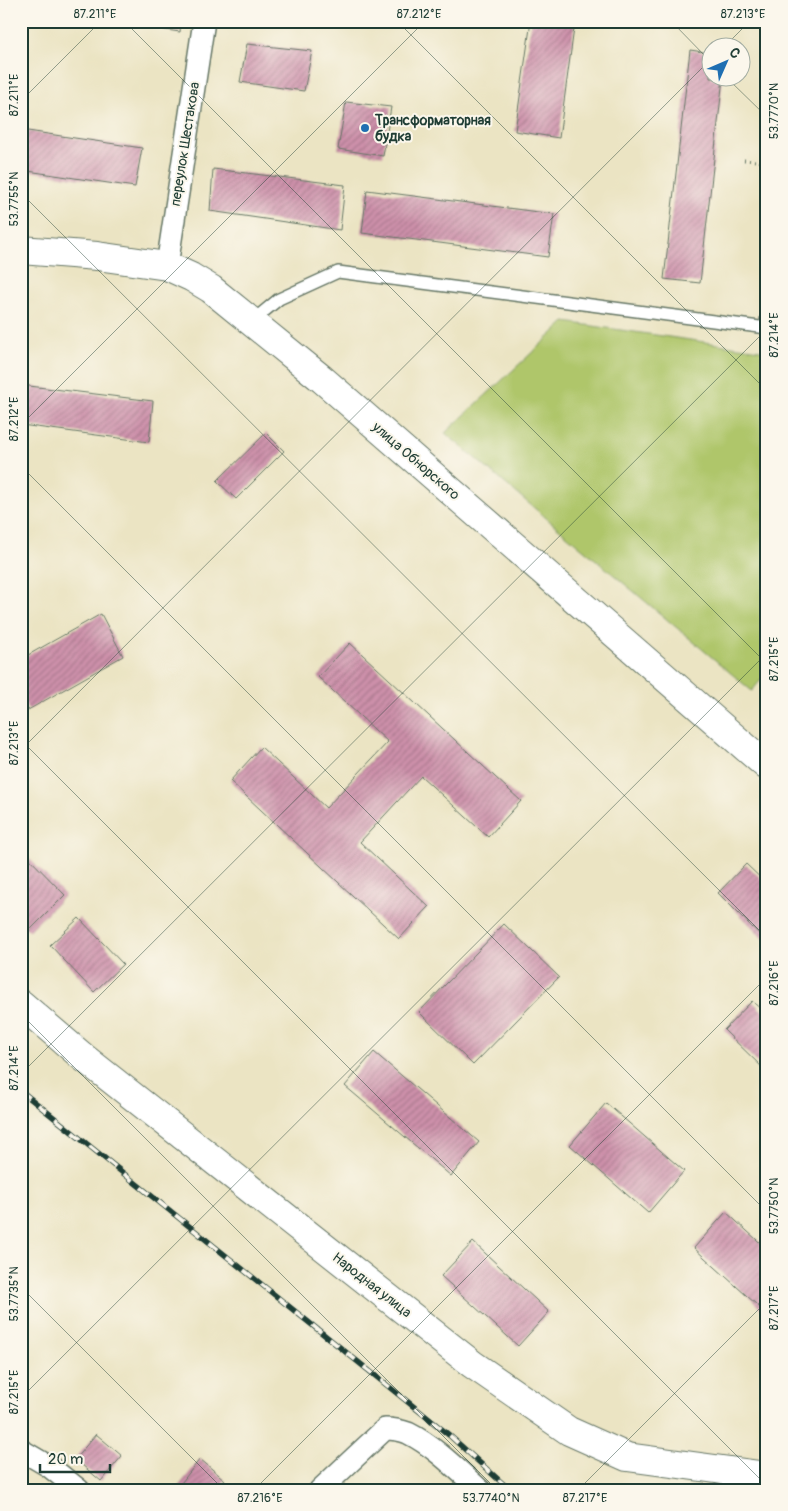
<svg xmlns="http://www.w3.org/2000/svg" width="788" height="1511" viewBox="0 0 788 1511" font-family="Pangolin,sans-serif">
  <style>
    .park { fill: #afc66b; stroke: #678250 }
    .building { fill: url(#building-hatch) }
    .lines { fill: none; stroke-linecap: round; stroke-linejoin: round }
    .lane-casing { stroke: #676; stroke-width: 14 }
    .street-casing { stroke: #676; stroke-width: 24 }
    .secondary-casing { stroke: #676; stroke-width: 30 }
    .primary-casing { stroke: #676; stroke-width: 30 }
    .path { stroke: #676; stroke-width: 3; stroke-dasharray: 1 4; stroke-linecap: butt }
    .lane { stroke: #fff; stroke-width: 11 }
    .street { stroke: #fff; stroke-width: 21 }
    .secondary { stroke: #fff; stroke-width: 28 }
    .primary { stroke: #fff; stroke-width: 28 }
    .rail-casing { stroke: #1f3d34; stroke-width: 5.5 }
    .rail { stroke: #fbf7ec; stroke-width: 4; stroke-dasharray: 11; stroke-linecap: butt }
    .ticks { fill: none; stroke: #1f3d34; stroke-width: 1; stroke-opacity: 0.45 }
    .poi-dot { fill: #1f6fb2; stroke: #fbf7ec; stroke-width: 2 }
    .labels { text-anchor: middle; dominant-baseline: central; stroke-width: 4; stroke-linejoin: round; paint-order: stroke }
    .poi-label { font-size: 14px; font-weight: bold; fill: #1f3d34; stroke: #fbf7ec; text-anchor: start }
    .street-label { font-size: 14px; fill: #1f3d34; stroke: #fbf7ec }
    .neatline { fill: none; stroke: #1f3d34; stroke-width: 2 }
    .ticks-label { font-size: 12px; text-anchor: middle; fill: #1f3d34 }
  </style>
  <defs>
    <pattern id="building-hatch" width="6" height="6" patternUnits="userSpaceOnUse" patternTransform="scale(1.25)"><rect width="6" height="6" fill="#cd90aa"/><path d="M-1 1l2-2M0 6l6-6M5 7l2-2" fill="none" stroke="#a6778b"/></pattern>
  </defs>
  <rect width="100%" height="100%" fill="#fbf7ec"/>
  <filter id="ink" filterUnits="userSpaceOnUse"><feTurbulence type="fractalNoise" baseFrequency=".02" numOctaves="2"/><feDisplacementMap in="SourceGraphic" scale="10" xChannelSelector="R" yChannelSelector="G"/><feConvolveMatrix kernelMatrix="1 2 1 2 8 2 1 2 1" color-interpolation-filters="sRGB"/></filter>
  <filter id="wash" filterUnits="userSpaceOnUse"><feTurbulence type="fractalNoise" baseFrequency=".0096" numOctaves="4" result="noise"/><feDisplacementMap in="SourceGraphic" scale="20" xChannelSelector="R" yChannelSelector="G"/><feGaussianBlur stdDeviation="1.12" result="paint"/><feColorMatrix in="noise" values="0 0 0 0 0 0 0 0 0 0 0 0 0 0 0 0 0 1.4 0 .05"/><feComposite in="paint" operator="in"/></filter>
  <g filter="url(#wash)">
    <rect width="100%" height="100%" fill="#ebe4c3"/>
    <polygon class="park" points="565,322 767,351 767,672 752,691 445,433"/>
    <g id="blocks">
      <g class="building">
        <polygon points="133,21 181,21 180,32 133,25"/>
        <polygon points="531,21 575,21 559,138 515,131"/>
        <polygon points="247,44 312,51 304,91 240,82"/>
        <polygon points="690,50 710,53 710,78 723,78 700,283 664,279"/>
        <polygon points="346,102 391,107 383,156 338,149"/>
        <polygon points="21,130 142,148 135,187 21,170"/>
        <polygon points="213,169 345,185 340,230 210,211"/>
        <polygon points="367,190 554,214 548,257 362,233"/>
        <polygon points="21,385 153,401 149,442 21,425"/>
        <polygon points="266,433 284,451 236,499 217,481"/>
        <polygon points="101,614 123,656 28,710 21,697 21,659"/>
        <polygon points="350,643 521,801 488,837 421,776 360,842 429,907 399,939 230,781 261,747 326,808 388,742 318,677"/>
        <polygon points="21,850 65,895 29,931 21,923"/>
        <polygon points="746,864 767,884 767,942 718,893"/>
        <polygon points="79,918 123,964 94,992 50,945"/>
        <polygon points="504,924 559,977 473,1065 419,1012"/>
        <polygon points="752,1001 767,1015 767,1072 724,1030"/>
        <polygon points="374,1052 479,1142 451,1176 345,1086"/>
        <polygon points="606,1103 684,1171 648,1213 570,1145"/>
        <polygon points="726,1212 767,1249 767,1314 694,1248"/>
        <polygon points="473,1242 549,1312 518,1346 441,1276"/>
        <polygon points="96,1434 122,1456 101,1481 75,1459"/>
        <polygon points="200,1459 225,1480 217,1490 182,1490 178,1487"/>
      </g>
    </g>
  </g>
  <g filter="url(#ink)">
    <use href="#blocks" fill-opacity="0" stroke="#676" stroke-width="1"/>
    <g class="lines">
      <defs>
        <g id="lane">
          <polyline points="251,322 279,299 338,272 767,328"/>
          <polyline points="765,328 767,315"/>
        </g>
        <g id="street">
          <polyline points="167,266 204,21"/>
          <polyline points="21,1450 50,1467 79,1490"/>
          <path d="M320 1490 385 1429C393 1429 400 1430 408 1433 434 1446 458 1470 480 1490"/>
        </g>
        <polyline id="secondary" points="21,250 97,256 167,266 191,277 211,289 322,379 767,766"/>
        <polyline id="primary" points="21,1004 83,1057 472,1364 569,1431 627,1457 767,1476"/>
      </defs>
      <use href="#lane" class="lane-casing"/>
      <use href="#street" class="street-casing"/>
      <use href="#secondary" class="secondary-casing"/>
      <use href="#primary" class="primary-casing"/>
      <polyline class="path" points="744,160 767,162"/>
      <use href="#lane" class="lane"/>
      <use href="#street" class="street"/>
      <use href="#secondary" class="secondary"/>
      <use href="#primary" class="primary"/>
      <defs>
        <polyline id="rail" points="21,1091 449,1435 510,1490"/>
      </defs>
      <use href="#rail" class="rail-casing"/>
      <use href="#rail" class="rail"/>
    </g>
  </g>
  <path class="ticks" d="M124 21 767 664M397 21 767 391M671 21 710 61M723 48 750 21M727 78 767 117M21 101 101 21M21 193 767 938M21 425 425 21M21 466 767 1212M21 740 767 1486M21 750 710 60M21 1014 497 1490M21 1074 767 329M21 1287 224 1490M21 1398 767 653M254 1490 767 977M578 1490 767 1301"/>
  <circle class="poi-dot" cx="365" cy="128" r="5"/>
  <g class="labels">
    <g class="poi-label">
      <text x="375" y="120">Трансформаторная<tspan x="375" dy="16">будка</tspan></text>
    </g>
    <g class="street-label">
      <text transform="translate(185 144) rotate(-81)">переулок Шестакова</text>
      <text transform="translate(416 461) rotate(41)">улица Обнорского</text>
      <text transform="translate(372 1285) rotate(38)">Народная улица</text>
    </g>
  </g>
  <rect width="788" height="1511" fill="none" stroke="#fbf7ec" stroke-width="55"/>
  <g transform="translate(726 62) rotate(45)"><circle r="24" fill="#fbf7ec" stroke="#a3ada2"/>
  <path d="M0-4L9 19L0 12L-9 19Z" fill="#1f6fb2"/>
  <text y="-8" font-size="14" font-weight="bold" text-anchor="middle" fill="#1f3d34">С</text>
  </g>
  <path d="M40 1464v8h70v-8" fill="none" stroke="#1f3d34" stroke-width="2.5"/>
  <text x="48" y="1464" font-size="15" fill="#1f3d34" stroke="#fbf7ec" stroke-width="4" paint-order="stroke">20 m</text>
  <rect x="28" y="28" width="732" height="1456" class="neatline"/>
  <g class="ticks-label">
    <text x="95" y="18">87.211°E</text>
    <text x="419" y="18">87.212°E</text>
    <text x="743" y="18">87.213°E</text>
    <text transform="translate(14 95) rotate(-90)" y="4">87.211°E</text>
    <text transform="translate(774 111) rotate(-90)" y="4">53.7770°N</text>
    <text transform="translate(14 199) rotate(-90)" y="4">53.7755°N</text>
    <text transform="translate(774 335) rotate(-90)" y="4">87.214°E</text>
    <text transform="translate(14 419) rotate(-90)" y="4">87.212°E</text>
    <text transform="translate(774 659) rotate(-90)" y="4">87.215°E</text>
    <text transform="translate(14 743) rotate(-90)" y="4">87.213°E</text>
    <text transform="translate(774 983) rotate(-90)" y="4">87.216°E</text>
    <text transform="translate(14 1068) rotate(-90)" y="4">87.214°E</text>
    <text transform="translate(774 1206) rotate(-90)" y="4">53.7750°N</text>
    <text transform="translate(14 1294) rotate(-90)" y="4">53.7735°N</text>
    <text transform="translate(774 1308) rotate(-90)" y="4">87.217°E</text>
    <text transform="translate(14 1392) rotate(-90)" y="4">87.215°E</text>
    <text x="260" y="1502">87.216°E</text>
    <text x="491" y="1502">53.7740°N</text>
    <text x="585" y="1502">87.217°E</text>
  </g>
</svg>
